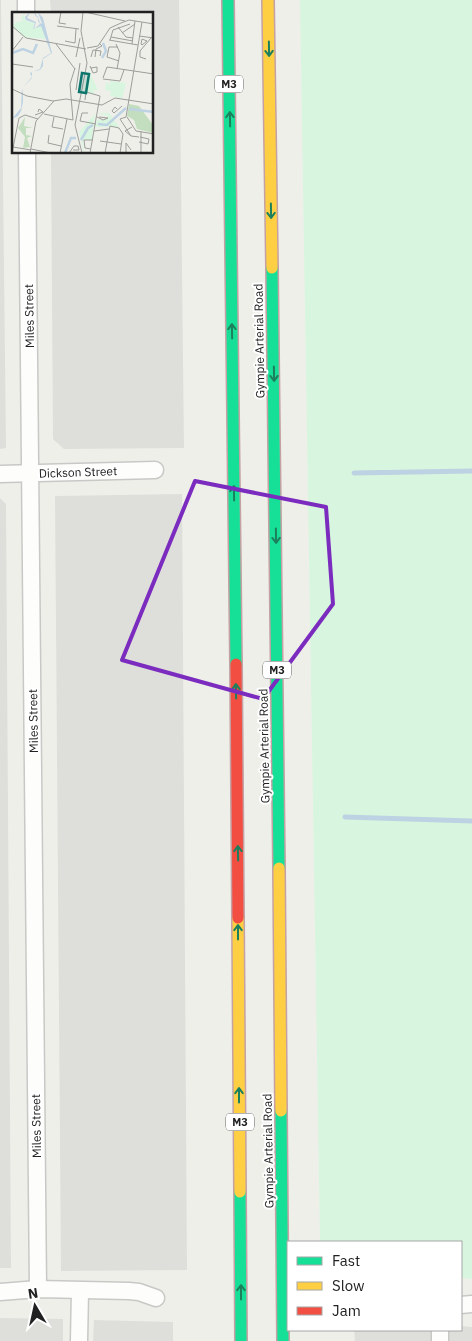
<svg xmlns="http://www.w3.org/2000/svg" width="472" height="1341" viewBox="0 0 472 1341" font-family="'IBM Plex Sans',sans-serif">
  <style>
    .residential { fill: #dededb }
    .park { fill: #d8f6df }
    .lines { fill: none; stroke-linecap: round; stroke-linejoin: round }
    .stream { stroke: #bdd2e2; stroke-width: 5 }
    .street-casing { stroke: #c8c8c6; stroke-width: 19 }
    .fast-casing { stroke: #c5a1a3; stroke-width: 14 }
    .slow-casing { stroke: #c5a1a3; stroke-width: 14 }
    .jam-casing { stroke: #c5a1a3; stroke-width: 14 }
    .street { stroke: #fdfdfc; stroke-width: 16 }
    .fast { stroke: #16e098; stroke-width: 11 }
    .slow { stroke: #ffcf43; stroke-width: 11 }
    .jam { stroke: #f24e42; stroke-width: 11 }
    .oneway { stroke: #1c805c }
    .marked { fill: none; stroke: #7b2cbf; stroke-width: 4; stroke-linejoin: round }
    .labels { text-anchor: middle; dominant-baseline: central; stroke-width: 4; stroke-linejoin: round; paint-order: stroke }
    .shield { fill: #fff; stroke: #646464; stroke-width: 1 }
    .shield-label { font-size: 11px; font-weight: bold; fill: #212121 }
    .street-label { font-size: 12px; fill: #212121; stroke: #fff }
    .inset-river { fill: none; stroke: #bdd2e2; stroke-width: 2.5 }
    .inset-road { fill: none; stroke: #9d9d9a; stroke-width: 1 }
    .view { fill: #0f766e; fill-opacity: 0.15; stroke: #0f766e; stroke-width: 2.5 }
    .inset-edge { fill: none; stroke: #212121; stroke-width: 2.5 }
  </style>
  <rect width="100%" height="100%" fill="#efefea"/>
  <g class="residential">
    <polygon points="0,0 1,0 6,448 0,449"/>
    <polygon points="50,0 179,0 184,448 64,449 53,439 51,153 152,152 152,14 51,14"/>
    <polygon points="182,494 187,1270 61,1271 55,496"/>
    <polygon points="0,498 6,504 11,1268 0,1268"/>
    <polygon points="0,1318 63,1319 63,1341 0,1341"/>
    <polygon points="94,1320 173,1322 173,1341 93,1341"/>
    <polygon points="461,1326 472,1327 472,1341 355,1341 354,1330 461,1330"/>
  </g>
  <polygon class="park" points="300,0 472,0 472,1279 461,1278 461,1242 320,1242"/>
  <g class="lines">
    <g class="stream">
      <polyline points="354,473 472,471"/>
      <polyline points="345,817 472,821"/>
    </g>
    <defs>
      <g id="street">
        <polyline points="26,0 26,14"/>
        <polyline points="27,152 38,1289"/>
        <polyline points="0,474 155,470"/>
        <polyline points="0,1292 38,1289 129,1291 139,1292 156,1298"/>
        <polyline points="461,1305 472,1304"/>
        <polyline points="79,1341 80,1291"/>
        <polyline points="440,1341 440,1330"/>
      </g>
      <g id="fast">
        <polyline points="228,0 236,664"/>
        <polyline points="272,268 279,868"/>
        <polyline points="281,1111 283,1341"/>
        <polyline points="240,1192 241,1341"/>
      </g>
      <g id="slow">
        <polyline points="268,0 272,268"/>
        <polyline points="279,868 281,1111"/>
        <polyline points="238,918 240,1192"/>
      </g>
      <polyline id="jam" points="236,664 238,918"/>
    </defs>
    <use href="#street" class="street-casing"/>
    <use href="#fast" class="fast-casing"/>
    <use href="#slow" class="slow-casing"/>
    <use href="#jam" class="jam-casing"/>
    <use href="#street" class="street"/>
    <use href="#fast" class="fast"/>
    <use href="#slow" class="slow"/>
    <use href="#jam" class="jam"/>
  </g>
  <defs><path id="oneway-shaft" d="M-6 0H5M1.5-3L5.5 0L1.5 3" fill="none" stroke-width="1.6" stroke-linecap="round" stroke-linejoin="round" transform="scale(1.25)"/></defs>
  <g class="oneway">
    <use href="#oneway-shaft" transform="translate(269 49) rotate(89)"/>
    <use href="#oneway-shaft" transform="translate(230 119) rotate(-91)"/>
    <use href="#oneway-shaft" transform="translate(271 211) rotate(89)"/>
    <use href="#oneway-shaft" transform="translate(232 331) rotate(-91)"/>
    <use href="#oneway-shaft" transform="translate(274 374) rotate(89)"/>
    <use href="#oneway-shaft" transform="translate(234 493) rotate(-91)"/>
    <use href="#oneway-shaft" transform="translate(276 536) rotate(89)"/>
    <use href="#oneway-shaft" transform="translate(236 691) rotate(-91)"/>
    <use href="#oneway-shaft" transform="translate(238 853) rotate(-91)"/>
    <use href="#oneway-shaft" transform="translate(238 932) rotate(-90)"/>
    <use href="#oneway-shaft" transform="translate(239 1095) rotate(-90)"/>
    <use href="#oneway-shaft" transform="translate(241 1292) rotate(-90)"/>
  </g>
  <path class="marked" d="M195 481 326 507 333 604 263 699 122 660Z"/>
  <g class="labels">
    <g class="shield">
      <rect x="215" y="75.5" width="28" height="17" rx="4"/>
      <rect x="263" y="661.5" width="28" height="17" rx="4"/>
      <rect x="226" y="1113.5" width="28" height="17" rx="4"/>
    </g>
    <g class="shield-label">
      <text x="229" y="84">M3</text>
      <text x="277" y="670">M3</text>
      <text x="240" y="1122">M3</text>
    </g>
    <g class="street-label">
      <text transform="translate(29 316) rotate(-91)">Miles Street</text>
      <text transform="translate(259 341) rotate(-91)">Gympie Arterial Road</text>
      <text transform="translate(78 472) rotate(-2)">Dickson Street</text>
      <text transform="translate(33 721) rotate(-91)">Miles Street</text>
      <text transform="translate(264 746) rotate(-91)">Gympie Arterial Road</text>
      <text transform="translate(36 1126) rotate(-91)">Miles Street</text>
      <text transform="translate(268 1151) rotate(-91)">Gympie Arterial Road</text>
    </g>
  </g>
  <g transform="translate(12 12)">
    <rect width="141" height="141" fill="#efefea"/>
    <path d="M117 92 127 94 141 113V121L125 117 122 108 115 104ZM13 105 12 114 21 116H14V123L20 124 15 126 18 135 11 136 13 125 6 116Z" fill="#c3debf"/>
    <path d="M12 2 14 9 23 11 21 17 29 14 34 27 12 25 1 14 4 10 11 9 9 6ZM76 57 86 78H81L83 82 72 80ZM98 69 114 71 110 86 98 84 99 79 93 78 94 70 98 73ZM86 101H97L107 115H83L85 108 96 107V104ZM83 102 80 128H71L72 141 67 120Z" fill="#d8f6df"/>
    <path d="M18 0 15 6 24 10 22 17 28 12 26 9V6L23 3 22 0 26 5 28 11 30 12 26 0 31 6 40 41 31 47V54L28 58 20 60V66L10 76 11 82V90L9 99 6 104 0 107 9 96 10 76 20 65 18 61 28 57 31 46 39 41 29 14 21 17 23 11 14 8 13 5Z" fill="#bdd2e2"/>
    <path class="inset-river" d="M0 41 11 37 21 41 25 32M90 46 94 39 91 31M117 97 142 100M86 112 95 113 114 96M69 128 76 116 81 113M53 141 59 126H64"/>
    <path class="inset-road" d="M49 0 47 11 54 12M73 0 113 9M0 14 14 26 74 37M45 14 67 17M106 15 114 25 121 26M110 21 123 12M127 24 142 26M99 25 121 29M130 27 135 29 130 33 129 32ZM97 28 126 33M98 28 101 18 118 12M53 29 63 31 64 17M44 32 63 57M104 32 108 41 105 57M120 32 123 9M106 35H97L95 45 107 49M75 36 86 34 98 16 109 11 117 8 142 12M0 39 11 25M64 45 68 26M79 45 81 38 89 39 88 44M83 45 84 37 90 34 87 31M134 47 128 45V39L139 26M0 52 21 55M78 54 81 61 85 60V55L79 56M91 66 95 55 142 62M91 67 108 69 112 58M0 77 15 84 41 89 54 87 90 93 103 86 142 92M64 78 68 51M73 88 74 80 88 84 78 141M105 97 103 95 100 99 102 101 110 94M76 101H70L68 109 84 112M32 102 61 108M23 103 31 100 27 97 26 100M42 105 40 115 51 117M85 105 91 108 96 106 87 105M114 105 108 107 119 124 127 125M114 105 130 10M115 105 124 119M61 108 58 72 63 56M82 119 97 117M124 119 142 122M129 119V141M37 123 36 131 49 134M119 124 113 119 120 115M88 129 109 132M127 130 136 132 137 127 128 125M1 135 19 138M19 137 39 141M79 137 73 136 72 128H81M114 140V131L119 138M0 141 7 106 13 103 26 107M18 141 24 109 42 89M48 141 55 107M57 141 62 134H66L67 138H61M70 141 63 113 75 51 69 19 71 0M93 141 98 114 107 116 111 122 108 141"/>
    <path class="view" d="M70 61 77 62 74 81 67 80Z"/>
    <rect width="141" height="141" class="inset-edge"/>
  </g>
  <rect x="287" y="1241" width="175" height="90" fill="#ffffff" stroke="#a6a6a6"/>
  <rect x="297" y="1257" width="25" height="8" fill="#16e098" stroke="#a6a6a6"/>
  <text x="332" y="1266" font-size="15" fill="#212121">Fast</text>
  <rect x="297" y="1282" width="25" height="8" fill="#ffcf43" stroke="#a6a6a6"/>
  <text x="332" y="1291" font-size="15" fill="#212121">Slow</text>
  <rect x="297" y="1307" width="25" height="8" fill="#f24e42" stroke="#a6a6a6"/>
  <text x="332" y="1316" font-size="15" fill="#212121">Jam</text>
  <g transform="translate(35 1306) rotate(351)" stroke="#ffffff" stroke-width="4" paint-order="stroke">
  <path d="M0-4L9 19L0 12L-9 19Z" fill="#212121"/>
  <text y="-8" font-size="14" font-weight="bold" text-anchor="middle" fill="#212121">N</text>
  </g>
</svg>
